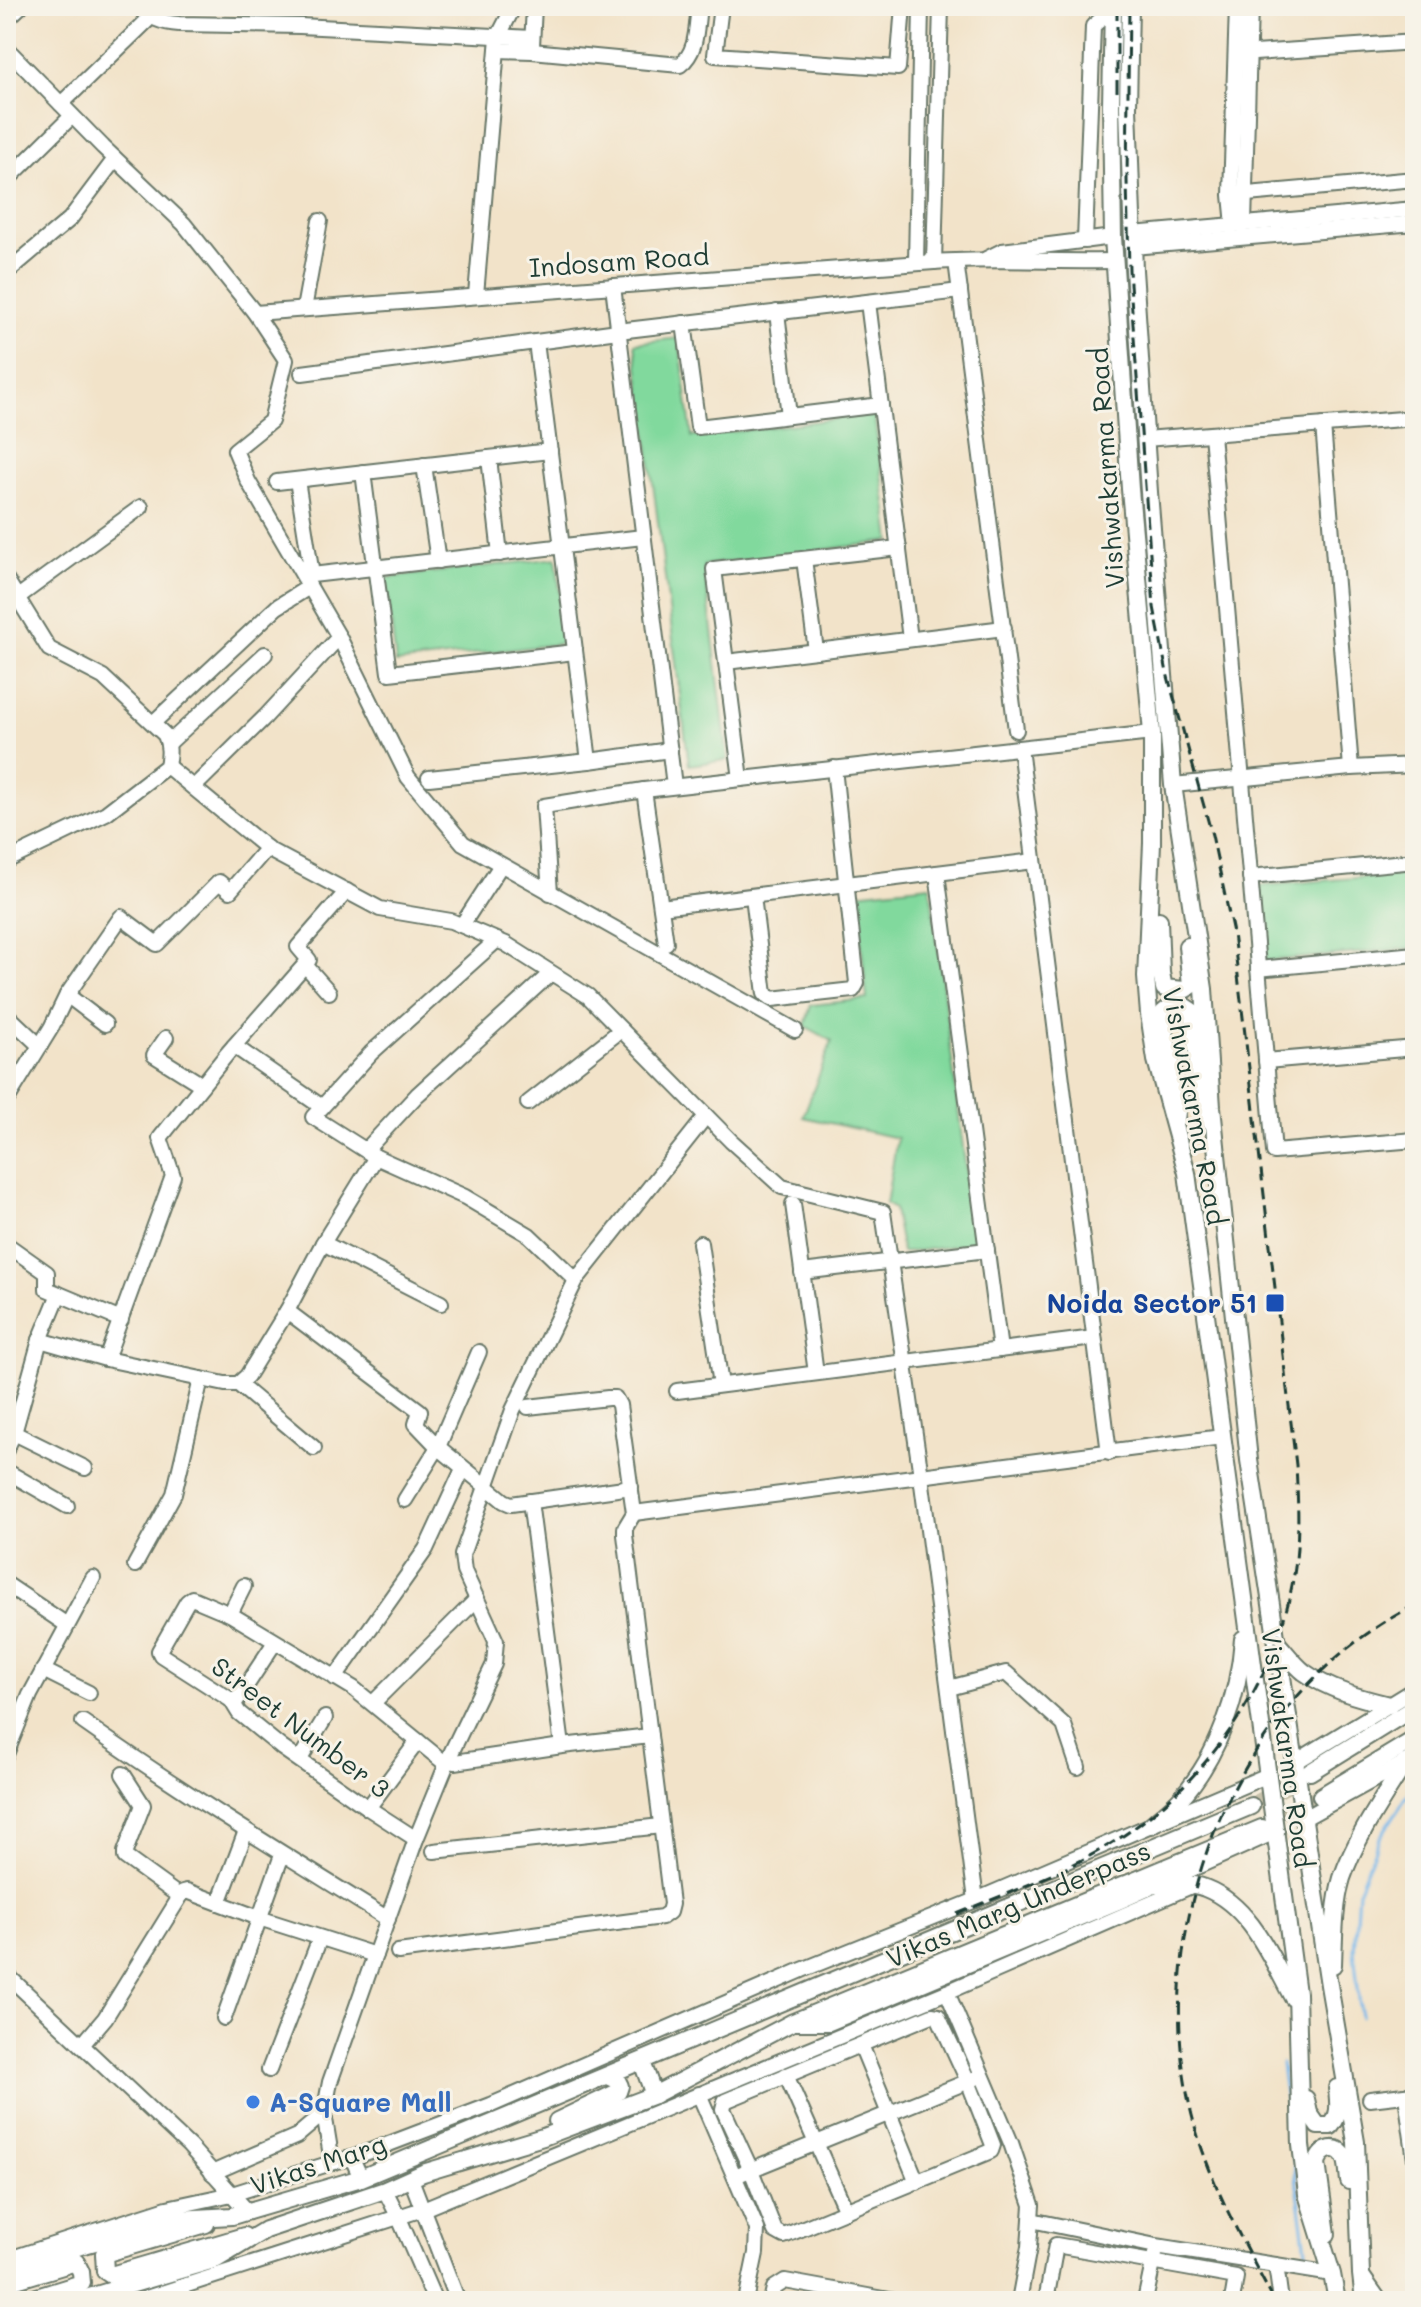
<svg xmlns="http://www.w3.org/2000/svg" width="1421" height="2307" viewBox="0 0 1421 2307" font-family="Mali,sans-serif">
  <style>
    .green { fill: #81d99d; stroke: #508b68; stroke-width: 2 }
    .lines { fill: none; stroke-linecap: round; stroke-linejoin: round }
    .stream { stroke: #77b8eb; stroke-width: 3 }
    .major-tunnel { stroke: #c8c2ab; stroke-width: 16; stroke-dasharray: 16 8; stroke-linecap: butt }
    .minor-casing { stroke: #697768; stroke-width: 18 }
    .major-casing { stroke: #697768; stroke-width: 20 }
    .minor { stroke: #fff; stroke-width: 14 }
    .major { stroke: #fff; stroke-width: 16 }
    .rail { stroke: #1f3d34; stroke-width: 3; stroke-dasharray: 12 6; stroke-linecap: butt }
    .transit-dot { fill: #1a4fb4; stroke: #f7f3e8; stroke-width: 3 }
    .shop-dot { fill: #3f7fe0; stroke: #f7f3e8; stroke-width: 3 }
    .labels { text-anchor: middle; dominant-baseline: central; stroke-width: 6; stroke-linejoin: round; paint-order: stroke }
    .street-label { font-size: 26px; fill: #1f3d34; stroke: #f7f3e8 }
    .transit-label { font-size: 26px; font-weight: bold; fill: #164399; stroke: #f7f3e8; text-anchor: end }
    .shop-label { font-size: 26px; font-weight: bold; fill: #366cbe; stroke: #f7f3e8; text-anchor: start }
  </style>
  <rect width="100%" height="100%" fill="#f7f3e8"/>
  <filter id="ink" filterUnits="userSpaceOnUse"><feTurbulence type="fractalNoise" baseFrequency=".0125" numOctaves="2"/><feDisplacementMap in="SourceGraphic" scale="16" xChannelSelector="R" yChannelSelector="G"/><feConvolveMatrix kernelMatrix="1 2 1 2 8 2 1 2 1" color-interpolation-filters="sRGB"/></filter>
  <filter id="wash" filterUnits="userSpaceOnUse"><feTurbulence type="fractalNoise" baseFrequency=".006" numOctaves="4" result="noise"/><feDisplacementMap in="SourceGraphic" scale="32" xChannelSelector="R" yChannelSelector="G"/><feGaussianBlur stdDeviation="1.8" result="paint"/><feColorMatrix in="noise" values="0 0 0 0 0 0 0 0 0 0 0 0 0 0 0 0 0 1.4 0 .05"/><feComposite in="paint" operator="in"/></filter>
  <g filter="url(#wash)">
    <rect width="100%" height="100%" fill="#f2e3c9"/>
    <g class="green">
      <polygon points="679,338 692,437 874,414 891,541 704,565 728,760 689,765 635,343"/>
      <polygon points="556,558 566,643 396,663 386,578"/>
      <polygon points="1415,873 1415,948 1266,961 1259,886"/>
      <polygon points="930,885 975,1243 902,1253 894,1209 886,1204 897,1138 803,1117 832,1041 805,1026 811,1005 867,999 856,893"/>
    </g>
    <g class="lines">
      <g class="stream">
        <polyline points="1361,2017 1354,1951 1358,1891 1379,1839 1409,1793 1415,1787"/>
        <polyline points="1281,2064 1307,2258"/>
        <polyline points="1311,2285 1313,2301"/>
      </g>
    </g>
  </g>
  <g filter="url(#ink)">
    <g class="lines">
      <g class="major-tunnel">
        <polyline points="1251,1806 1309,1773"/>
        <polyline points="1263,1828 1321,1796"/>
      </g>
      <defs>
        <g id="minor">
          <path d="M137 6C151 18 161 23 179 24L300 26 532 38"/>
          <polyline points="721,6 715,55 898,68 903,6"/>
          <polyline points="6,20 21,6"/>
          <polyline points="532,46 534,6"/>
          <polyline points="6,48 103,147 184,224 255,313 286,360 271,421 235,450 248,481 339,637 408,777 463,843 795,1030"/>
          <path d="M497 50 532 51 680 65C698 51 696 27 699 6"/>
          <polyline points="1240,54 1415,42"/>
          <polyline points="61,104 151,17"/>
          <polyline points="6,181 72,116"/>
          <polyline points="1236,195 1415,179"/>
          <polyline points="1244,224 1250,6"/>
          <polyline points="1234,225 1231,195 1237,6"/>
          <polyline points="1132,234 1415,209"/>
          <polyline points="1085,241 1093,26 1113,9"/>
          <polyline points="1133,247 1415,223"/>
          <polyline points="986,259 1002,251 1113,237"/>
          <polyline points="956,261 1016,730"/>
          <polyline points="934,262 941,6"/>
          <polyline points="916,263 921,6"/>
          <polyline points="6,273 70,219 115,159"/>
          <polyline points="613,286 674,786"/>
          <polyline points="476,295 498,37 514,6"/>
          <polyline points="868,302 910,639"/>
          <polyline points="304,309 320,221"/>
          <polyline points="777,312 789,416"/>
          <path d="M255 313 934 262C994 258 1054 262 1114 261"/>
          <polyline points="684,323 698,427 881,405"/>
          <polyline points="536,342 589,761"/>
          <polyline points="302,373 618,331 960,291"/>
          <polyline points="1323,425 1351,768"/>
          <polyline points="1212,434 1274,1152 1415,1140"/>
          <polyline points="1145,439 1415,418"/>
          <polyline points="489,458 500,554"/>
          <polyline points="424,465 438,561"/>
          <polyline points="363,472 389,673 575,652"/>
          <polyline points="297,480 312,575 643,537"/>
          <polyline points="277,482 550,451"/>
          <polyline points="804,559 816,651"/>
          <path d="M6 579 49 649 103 677 165 735C170 746 169 755 167 766L106 813 6 861"/>
          <polyline points="18,597 141,507"/>
          <polyline points="726,662 1004,628"/>
          <polyline points="154,722 277,607 309,587"/>
          <polyline points="169,743 265,654"/>
          <polyline points="1020,748 1109,1453"/>
          <polyline points="167,766 269,850 380,909 451,921 506,944 588,996 731,1141 782,1187 883,1212 921,1476 976,1900"/>
          <polyline points="429,778 589,761 670,750"/>
          <polyline points="741,779 714,569 899,548"/>
          <polyline points="1173,785 1351,768 1415,765"/>
          <polyline points="194,787 265,717 339,637"/>
          <polyline points="644,790 666,943"/>
          <polyline points="937,873 1000,1350"/>
          <polyline points="1250,877 1415,861"/>
          <polyline points="347,891 298,947 309,960 227,1054 160,1138 173,1176 106,1359 225,1384 238,1384 247,1376 287,1311 323,1243 376,1157"/>
          <polyline points="550,893 544,806 644,790 1152,733"/>
          <polyline points="753,896 765,994 772,999 853,990 857,983 834,768"/>
          <polyline points="661,907 1034,861"/>
          <polyline points="462,925 501,865"/>
          <polyline points="497,940 371,1053 313,1117 376,1157 465,1197 529,1235 576,1280"/>
          <polyline points="305,965 329,992"/>
          <polyline points="1258,969 1415,954"/>
          <polyline points="6,1014 40,1046"/>
          <polyline points="105,1024 67,995 121,917 157,944 219,882 230,891 267,848"/>
          <polyline points="166,1038 154,1055 202,1085"/>
          <polyline points="234,1046 322,1107"/>
          <polyline points="1266,1061 1415,1048"/>
          <polyline points="6,1101 51,1028 67,995"/>
          <polyline points="528,1103 621,1030"/>
          <polyline points="366,1150 417,1095 550,974"/>
          <polyline points="793,1204 816,1373"/>
          <polyline points="323,1243 441,1303"/>
          <polyline points="700,1243 721,1385"/>
          <polyline points="6,1244 47,1273 47,1289 59,1294"/>
          <polyline points="802,1272 987,1250"/>
          <polyline points="287,1311 420,1411 416,1424 438,1447 504,1501 511,1504 631,1487"/>
          <polyline points="40,1340 59,1294 121,1320"/>
          <polyline points="238,1384 314,1448"/>
          <polyline points="677,1391 1094,1338"/>
          <polyline points="14,1433 85,1468"/>
          <polyline points="6,1450 14,1433 40,1340 106,1359"/>
          <polyline points="6,1471 67,1506"/>
          <polyline points="405,1500 438,1447 479,1352"/>
          <polyline points="530,1501 562,1746"/>
          <polyline points="634,1513 1222,1437"/>
          <polyline points="135,1565 174,1494 201,1379"/>
          <polyline points="6,1584 67,1625"/>
          <polyline points="230,1614 244,1586"/>
          <polyline points="43,1670 89,1693"/>
          <polyline points="335,1678 426,1549 463,1469"/>
          <polyline points="949,1688 1006,1673 1064,1725 1078,1767"/>
          <polyline points="235,1703 275,1642"/>
          <polyline points="373,1703 477,1599"/>
          <path d="M83 1722C182 1792 285 1855 388 1919"/>
          <polyline points="6,1754 30,1695 93,1578"/>
          <polyline points="300,1759 325,1718"/>
          <polyline points="455,1762 562,1746 650,1736"/>
          <polyline points="1294,1763 1415,1689"/>
          <polyline points="123,1774 143,1805 125,1852 125,1857 179,1896"/>
          <polyline points="368,1808 418,1741"/>
          <polyline points="1303,1819 1415,1757"/>
          <polyline points="416,1839 368,1808 282,1748 239,1713 231,1700 161,1655 159,1651 187,1602 192,1598 230,1614 353,1688 446,1764"/>
          <polyline points="434,1851 661,1826"/>
          <polyline points="219,1903 246,1831"/>
          <polyline points="398,1952 662,1917 669,1912 671,1904 625,1535 625,1528 634,1513 619,1405 615,1398 608,1398 528,1407"/>
          <polyline points="6,1974 189,2146 248,2212"/>
          <polyline points="947,1992 1011,2143 1032,2205 1029,2247 1019,2301"/>
          <polygon points="932,2015 938,2016 968,2081 993,2145 991,2151 784,2236 775,2231 751,2170 723,2109 725,2101"/>
          <polyline points="224,2018 282,1855"/>
          <polyline points="795,2023 829,2023 1118,1902 1277,1831"/>
          <polyline points="82,2045 105,2018 183,1892 187,1891 259,1918 375,1955"/>
          <polyline points="861,2045 917,2182"/>
          <polyline points="269,2070 320,1938"/>
          <polyline points="786,2075 846,2211"/>
          <polyline points="699,2094 757,2229 756,2253 746,2301"/>
          <polyline points="1406,2096 1415,2160"/>
          <polyline points="1370,2099 1413,2094"/>
          <polyline points="324,2113 332,2162"/>
          <polyline points="352,2158 491,2105 802,1970 976,1900 1268,1775"/>
          <polyline points="212,2173 297,2136 324,2113 330,2082 416,1839 452,1751 494,1664 496,1641 464,1571 462,1555 513,1410 576,1280 706,1116"/>
          <polyline points="735,2176 974,2079"/>
          <polyline points="411,2179 458,2301"/>
          <polyline points="385,2190 399,2218 435,2301"/>
          <polyline points="1031,2220 1156,2246 1332,2274"/>
          <polyline points="6,2260 167,2208 232,2194 341,2160 352,2158 361,2178"/>
          <polyline points="1276,2265 1281,2301"/>
          <polyline points="1361,2274 1380,2301"/>
          <polyline points="137,2301 423,2209 947,1992 1191,1886"/>
          <polyline points="771,2301 774,2288 785,2281 895,2301"/>
          <polyline points="1046,2301 1056,2245 1236,2277 1232,2301"/>
          <polyline points="1145,2301 1155,2254"/>
        </g>
        <g id="major">
          <polyline points="1113,6 1111,105 1113,237 1130,489 1152,733 1152,843 1146,977 1149,1014 1156,1060 1187,1173 1297,1993 1301,2145 1307,2194 1332,2274 1337,2301"/>
          <polyline points="1130,6 1128,107 1134,270 1149,492 1173,785 1204,989 1212,1107 1249,1460 1329,1985 1356,2142 1361,2274 1364,2301"/>
          <polyline points="1159,920 1161,973 1164,988 1184,990 1191,986 1187,946"/>
          <polyline points="1176,1120 1179,1095 1163,1024 1163,1013 1169,1008 1184,1006 1193,1012 1202,1109 1211,1122"/>
          <path d="M1278 1644C1286 1653 1295 1665 1304 1672 1329 1690 1360 1698 1389 1705"/>
          <polyline points="1310,1772 1415,1707"/>
          <polyline points="1321,1796 1415,1739"/>
          <path d="M1151 1825C1160 1817 1170 1809 1179 1800 1218 1758 1239 1696 1243 1639"/>
          <path d="M1156 1885C1171 1884 1191 1882 1205 1888 1251 1906 1271 1958 1293 1998"/>
          <path d="M1333 1965C1334 1937 1334 1905 1342 1878 1356 1837 1382 1800 1405 1763"/>
          <polyline points="642,2062 654,2095"/>
          <path d="M1306 2099 1309 2113 1318 2126H1331C1341 2114 1338 2102 1337 2088"/>
          <polyline points="557,2121 618,2092 620,2086 617,2080 608,2076"/>
          <polyline points="206,2224 104,2254 105,2271 111,2275 244,2236"/>
          <path d="M1327 2234 1317 2163C1321 2148 1339 2142 1346 2160 1348 2166 1348 2174 1349 2181"/>
          <polyline points="6,2271 84,2245 178,2219 232,2216 361,2178 1251,1806"/>
          <polyline points="6,2283 76,2262 81,2272 82,2283 24,2301"/>
          <polyline points="76,2301 217,2259 265,2230 385,2190 423,2173 543,2137 654,2095 791,2023 1262,1828"/>
        </g>
      </defs>
      <use href="#minor" class="minor-casing"/>
      <use href="#major" class="major-casing"/>
      <use href="#minor" class="minor"/>
      <use href="#major" class="major"/>
      <g class="rail">
        <polyline points="1117,92 1117,6"/>
        <path d="M957 1914C1009 1892 1064 1873 1112 1843 1204 1785 1274 1688 1293 1580 1300 1542 1298 1504 1296 1465L1233 933 1212 835 1167 673 1154 607 1129 270 1127 180 1129 6"/>
        <path d="M1274 2301C1241 2238 1206 2177 1190 2107 1147 1917 1238 1694 1415 1605"/>
      </g>
    </g>
  </g>
  <rect class="transit-dot" x="1265" y="1293" width="20" height="20" rx="4"/>
  <circle class="shop-dot" cx="253" cy="2102" r="8"/>
  <g class="labels">
    <g class="street-label">
      <text transform="translate(619 261) rotate(-4)">Indosam Road</text>
      <text transform="translate(1106 468) rotate(-94)">Vishwakarma Road</text>
      <text transform="translate(1195 1106) rotate(79)">Vishwakarma Road</text>
      <text transform="translate(301 1727) rotate(37)">Street Number 3</text>
      <text transform="translate(1288 1748) rotate(82)">Vishwakarma Road</text>
      <text transform="translate(1018 1904) rotate(-23)">Vikas Marg Underpass</text>
      <text transform="translate(318 2164) rotate(-18)">Vikas Marg</text>
    </g>
    <g class="transit-label">
      <text x="1257" y="1303">Noida Sector 51</text>
    </g>
    <g class="shop-label">
      <text x="269" y="2102">A-Square Mall</text>
    </g>
  </g>
  <rect width="1421" height="2307" fill="none" stroke="#f7f3e8" stroke-width="32"/>
</svg>
